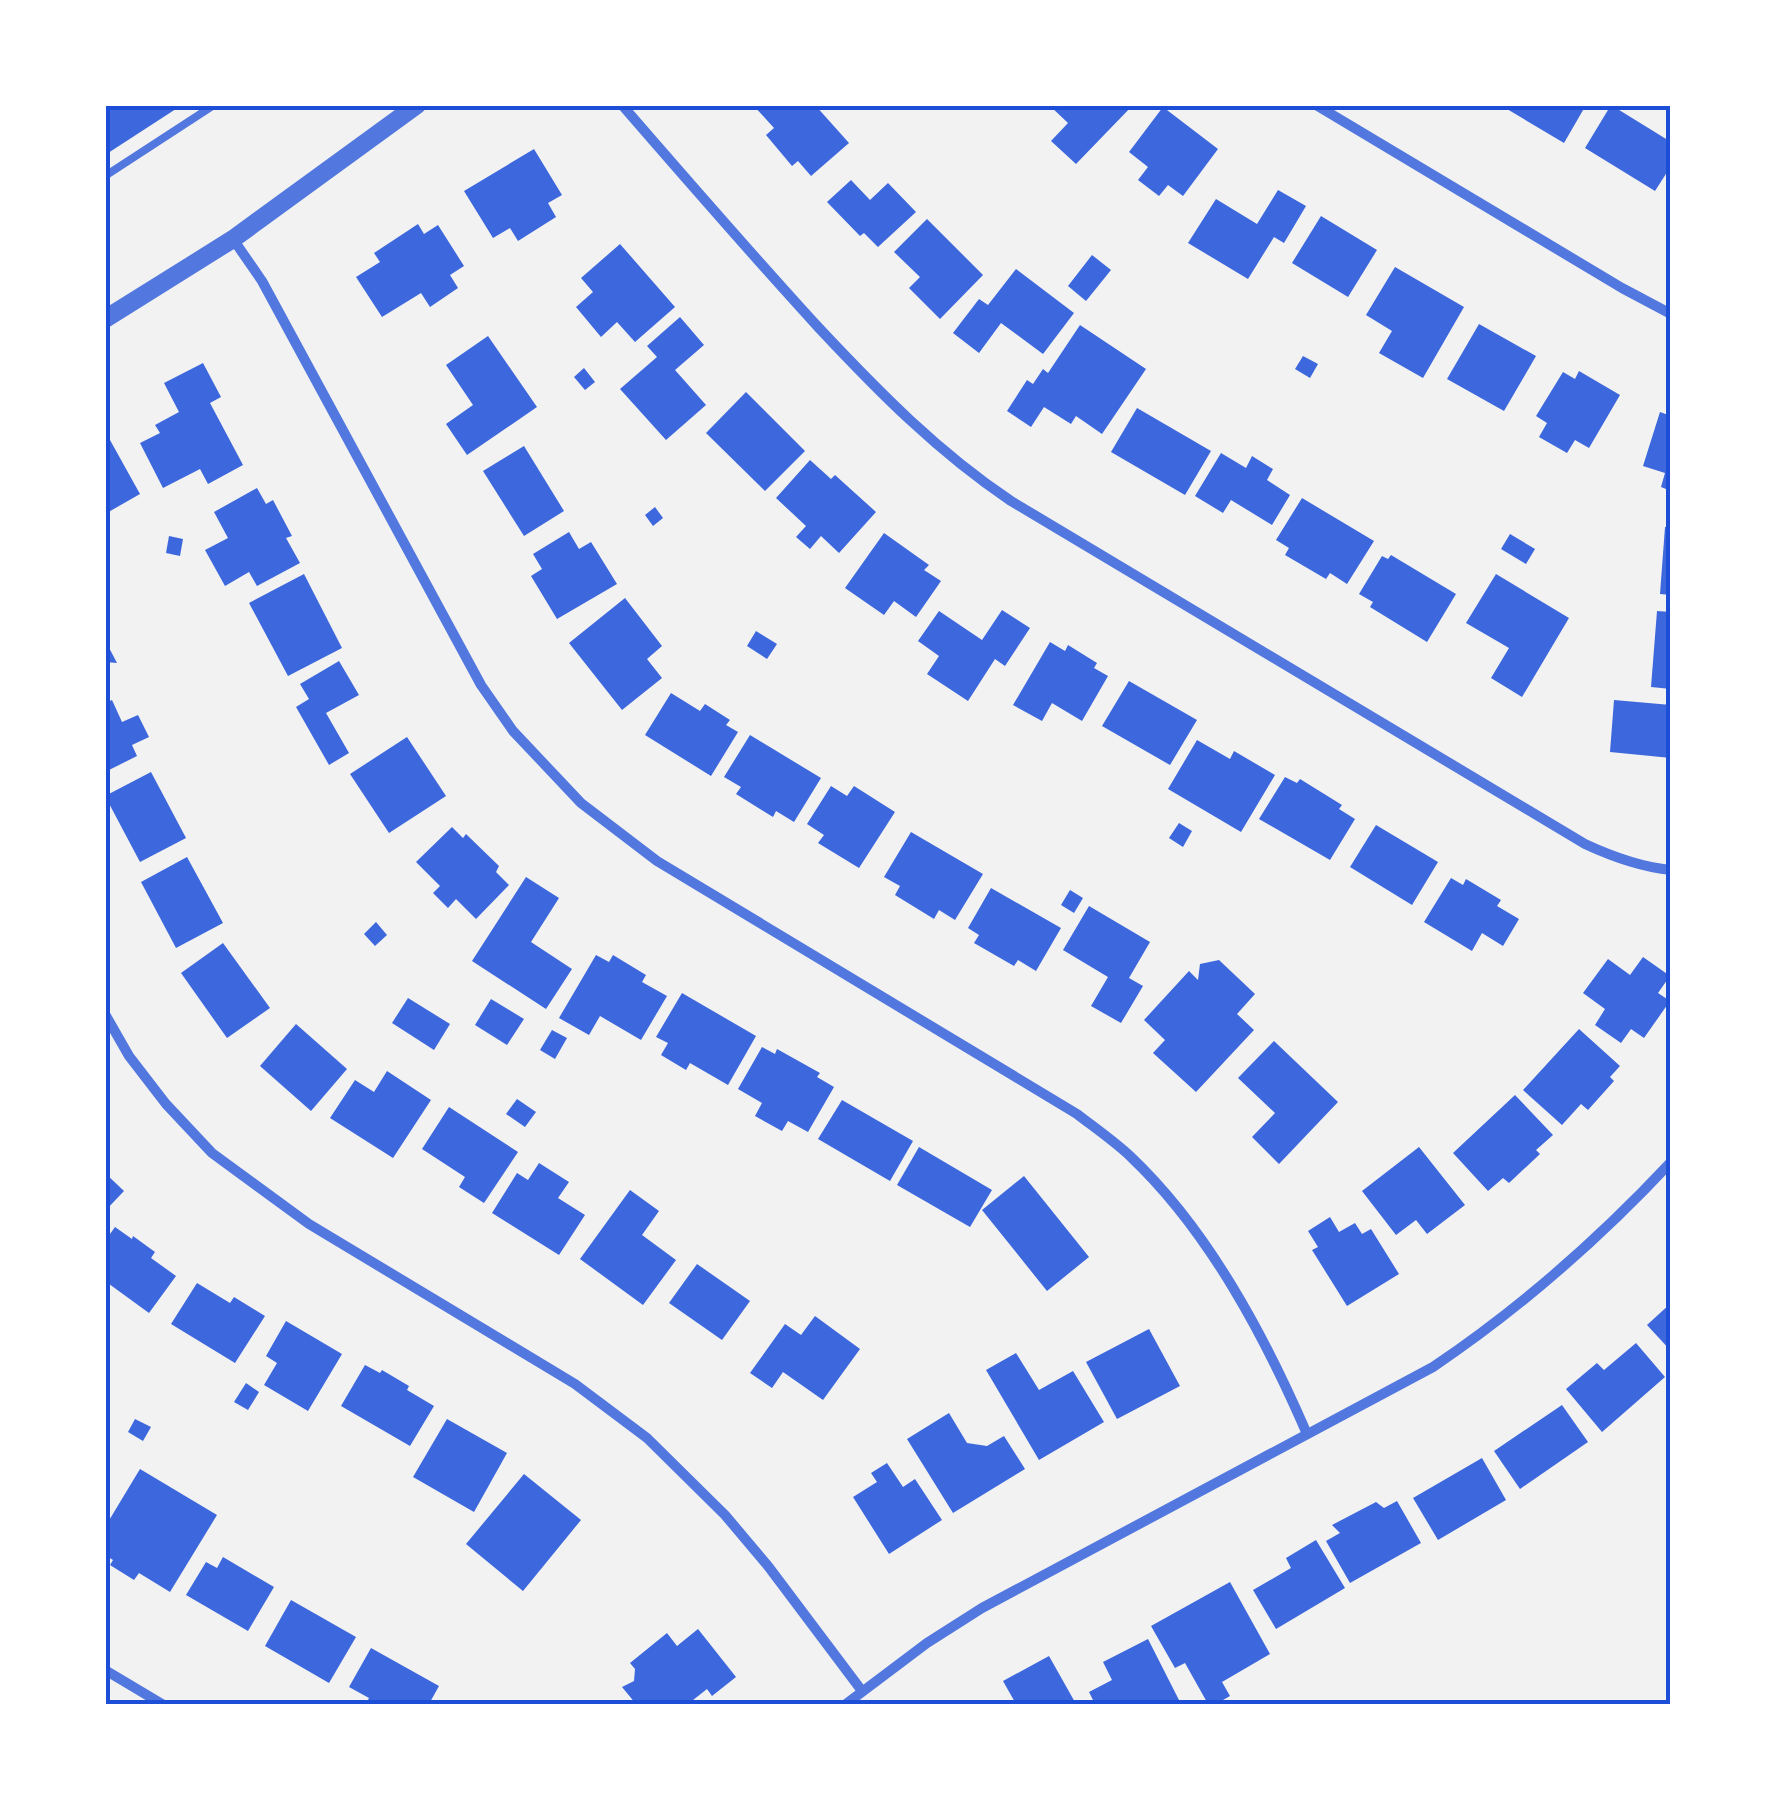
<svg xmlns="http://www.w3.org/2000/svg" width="1776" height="1809" viewBox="0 0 1776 1809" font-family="'Open Sans',sans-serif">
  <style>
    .building { fill: #3d67dc }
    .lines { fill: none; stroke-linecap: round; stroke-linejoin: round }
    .service { stroke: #5277de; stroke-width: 8 }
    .minor { stroke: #5277de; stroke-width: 10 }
    .tertiary { stroke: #5277de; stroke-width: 18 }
    .neatline { fill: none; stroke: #1d4ed8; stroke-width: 4 }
  </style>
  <rect width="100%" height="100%" fill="#f2f2f2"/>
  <g class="building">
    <polygon points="105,105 182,105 105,155"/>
    <polygon points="753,105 815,105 849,143 811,176 798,161 792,166 766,135 774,128"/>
    <polygon points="1049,105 1133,105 1076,164 1051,141 1068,123"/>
    <polygon points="1510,105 1586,105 1564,143 1507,109"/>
    <polygon points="1611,105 1671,142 1671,166 1655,191 1585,148"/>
    <polygon points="1163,107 1218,149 1183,196 1168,185 1159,196 1138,180 1148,167 1129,152"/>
    <polygon points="534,149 562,195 548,203 556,217 518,241 510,228 493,238 464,191"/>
    <polygon points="851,180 870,200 888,183 916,212 878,247 864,233 860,236 827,202"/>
    <polygon points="1278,190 1306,206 1284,243 1274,237 1248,279 1188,243 1216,199 1257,224"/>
    <polygon points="1321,216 1377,250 1348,297 1292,263"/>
    <polygon points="927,219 983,275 940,319 909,288 920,277 894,252"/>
    <polygon points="418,224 424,234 438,225 464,266 450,275 458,288 430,307 421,293 382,317 356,277 380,262 374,253"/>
    <polygon points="620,244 675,307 635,342 617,322 601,337 576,307 593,292 581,278"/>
    <polygon points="1092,255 1111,270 1086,301 1068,286"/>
    <polygon points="1395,267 1464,307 1423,378 1379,353 1392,331 1366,315"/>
    <polygon points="1016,269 1074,313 1043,354 1001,323 979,353 953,333 979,299 988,305"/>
    <polygon points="680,317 704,345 675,370 706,405 666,440 620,389 657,357 647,346"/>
    <polygon points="1479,324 1536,356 1504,411 1447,379"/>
    <polygon points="1080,325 1146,369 1102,434 1076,416 1071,424 1044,407 1031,427 1007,411 1027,380 1033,384 1043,369 1048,373"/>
    <polygon points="488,336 537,407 467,455 446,424 473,405 446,365"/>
    <polygon points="1303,356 1318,364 1310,378 1295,369"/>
    <polygon points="203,363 221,397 210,403 243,465 208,484 200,469 163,488 140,443 160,433 155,425 179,412 164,383"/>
    <polygon points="584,368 595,382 585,390 574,377"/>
    <polygon points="1579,371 1620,395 1589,448 1575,440 1567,453 1539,437 1547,423 1536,416 1563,372 1575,379"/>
    <polygon points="746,392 805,451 765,491 706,433"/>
    <polygon points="1137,408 1211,451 1185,495 1111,452"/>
    <polygon points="1660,412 1671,416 1671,491 1661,487 1665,473 1643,466"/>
    <polygon points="105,431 140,494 105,514"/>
    <polygon points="524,446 564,511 524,536 483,471"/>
    <polygon points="1221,453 1246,468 1252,456 1273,469 1267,480 1290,495 1272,525 1231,500 1223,513 1195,496"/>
    <polygon points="810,460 831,479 835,475 876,512 839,553 821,536 810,549 796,537 806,526 776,498"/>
    <polygon points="257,488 266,504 273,500 292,536 286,538 300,563 257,586 249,572 225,586 205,550 228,538 214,512"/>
    <polygon points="1302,498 1374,541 1347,584 1330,573 1326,579 1285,555 1289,548 1276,540"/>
    <polygon points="655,507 663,518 653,526 645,515"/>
    <polygon points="1665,527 1671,527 1671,595 1660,594"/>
    <polygon points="569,532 579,549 591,542 617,584 557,619 531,576 542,569 533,554"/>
    <polygon points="884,533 929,565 924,570 941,581 916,617 894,601 884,615 845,588"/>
    <polygon points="1510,534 1535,549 1526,564 1501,549"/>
    <polygon points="169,536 183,539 180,556 166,553"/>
    <polygon points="1391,555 1456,594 1427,642 1370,607 1373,602 1359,594 1382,556 1388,559"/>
    <polygon points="304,574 342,648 288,676 249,603"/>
    <polygon points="1496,574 1569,618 1522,697 1491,678 1509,648 1466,623"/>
    <polygon points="625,598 662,646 647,659 662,678 622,710 569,643"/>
    <polygon points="1002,610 1030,628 1005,666 995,659 968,701 927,674 939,656 918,641 939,611 982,640"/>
    <polygon points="1657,611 1671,612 1671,689 1651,687"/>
    <polygon points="756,631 777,644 767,659 747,646"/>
    <polygon points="105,640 117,663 105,662"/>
    <polygon points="1050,642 1065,651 1068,645 1097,663 1094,668 1108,676 1082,721 1052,703 1042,721 1013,705"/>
    <polygon points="339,661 359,695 326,713 349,753 329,765 296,707 309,699 300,684"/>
    <polygon points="1129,681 1197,720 1170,765 1102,726"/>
    <polygon points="671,693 700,711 705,704 730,720 726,725 738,732 711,776 645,735"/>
    <polygon points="112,700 122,722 138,715 149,737 132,745 137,756 105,772 105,703"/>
    <polygon points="1614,700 1671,705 1671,758 1610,752"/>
    <polygon points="750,735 821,778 794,822 776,811 773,817 736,794 741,787 724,777"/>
    <polygon points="407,737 446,796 389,833 350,774"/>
    <polygon points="1197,740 1230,759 1234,751 1275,775 1241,832 1168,789"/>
    <polygon points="151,772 186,838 140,862 105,796"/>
    <polygon points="1285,777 1297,783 1300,779 1342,805 1339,809 1355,819 1330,860 1259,819"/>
    <polygon points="831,786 847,796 854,786 895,812 859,868 818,843 824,835 807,824"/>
    <polygon points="1179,823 1192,831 1183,847 1169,838"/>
    <polygon points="1376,825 1438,862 1412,905 1350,867"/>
    <polygon points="452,827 463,838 466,834 499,866 496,872 509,885 476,919 456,899 448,908 433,893 440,886 416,862"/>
    <polygon points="911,832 983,874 955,920 939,910 934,919 895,895 900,886 884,877"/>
    <polygon points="187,857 223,923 176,948 141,882"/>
    <polygon points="526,877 559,898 531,942 572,969 546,1009 472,961"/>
    <polygon points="1451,878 1463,885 1466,879 1501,900 1497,906 1519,919 1503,946 1482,933 1472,951 1424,922"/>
    <polygon points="991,888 1061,928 1036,971 1018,960 1014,966 974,943 979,935 968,928"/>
    <polygon points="1070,890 1083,898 1074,913 1061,905"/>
    <polygon points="1089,906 1150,942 1129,978 1143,986 1121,1023 1091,1006 1108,977 1063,950"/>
    <polygon points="376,922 387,935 375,946 364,934"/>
    <polygon points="223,943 270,1008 227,1038 181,973"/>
    <polygon points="596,955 609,962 613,955 646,975 642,982 667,996 641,1040 600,1016 589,1035 559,1018"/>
    <polygon points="1643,957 1670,976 1658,993 1670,1001 1644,1038 1631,1029 1621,1043 1595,1025 1605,1009 1583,993 1608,959 1630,975"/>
    <polygon points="1219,960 1255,994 1237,1014 1254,1030 1196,1092 1153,1053 1165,1040 1144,1020 1189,971 1198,980 1200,964"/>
    <polygon points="682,993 756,1036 728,1085 690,1063 686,1070 661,1055 668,1043 656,1037"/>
    <polygon points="408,998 450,1024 434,1050 392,1023"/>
    <polygon points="491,999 524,1019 507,1045 475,1025"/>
    <polygon points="296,1024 347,1069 311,1111 260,1066"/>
    <polygon points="1579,1029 1620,1066 1610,1077 1614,1081 1588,1110 1581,1104 1562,1125 1523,1090"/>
    <polygon points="552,1030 567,1038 555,1059 540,1050"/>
    <polygon points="1274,1041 1338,1102 1279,1164 1252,1137 1275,1113 1238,1078"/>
    <polygon points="762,1047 775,1054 777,1049 820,1073 817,1077 834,1087 808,1132 788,1121 782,1131 755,1116 762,1103 738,1089"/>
    <polygon points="387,1071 431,1100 393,1158 330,1118 355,1080 374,1092"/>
    <polygon points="1515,1095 1553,1135 1536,1150 1540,1154 1509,1183 1503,1178 1488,1191 1453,1153"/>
    <polygon points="517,1099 536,1112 525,1127 506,1114"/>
    <polygon points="842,1100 913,1141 890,1181 818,1139"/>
    <polygon points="449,1107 518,1152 484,1203 459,1187 465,1177 422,1149"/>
    <polygon points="919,1147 992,1190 970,1227 897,1185"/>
    <polygon points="1419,1147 1465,1205 1427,1234 1416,1220 1396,1235 1362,1191"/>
    <polygon points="539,1163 569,1182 558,1198 585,1215 559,1255 492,1213 517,1173 528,1180"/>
    <polygon points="105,1173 124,1191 105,1211"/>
    <polygon points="1024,1176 1089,1257 1047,1291 982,1210"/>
    <polygon points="630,1190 659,1211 642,1235 676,1260 643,1305 580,1259"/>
    <polygon points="1330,1217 1339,1232 1355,1223 1362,1234 1371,1229 1399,1274 1347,1306 1312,1250 1318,1247 1308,1231"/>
    <polygon points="115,1227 132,1239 133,1236 155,1252 151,1258 176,1276 149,1313 105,1281 105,1241"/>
    <polygon points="697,1264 750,1301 722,1340 669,1303"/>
    <polygon points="197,1283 230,1303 234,1297 265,1316 235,1363 171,1324"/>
    <polygon points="1671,1303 1671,1351 1647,1325"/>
    <polygon points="815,1316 860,1349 823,1400 783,1372 772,1388 750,1373 785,1324 801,1335"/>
    <polygon points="286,1321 342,1354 308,1411 264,1385 277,1363 266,1356"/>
    <polygon points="1149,1329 1180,1386 1117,1419 1086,1362"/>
    <polygon points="1636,1343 1665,1377 1602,1432 1566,1389 1597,1363 1604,1370"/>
    <polygon points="1016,1353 1039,1390 1073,1371 1104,1422 1039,1460 986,1370"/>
    <polygon points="365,1365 380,1373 382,1370 409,1386 407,1390 434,1406 410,1446 341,1406"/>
    <polygon points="246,1383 259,1392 248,1410 234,1402"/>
    <polygon points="1562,1405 1588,1442 1520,1489 1494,1451"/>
    <polygon points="949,1413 967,1443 987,1446 1004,1436 1025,1469 953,1513 907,1439"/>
    <polygon points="135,1419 151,1427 143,1441 128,1432"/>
    <polygon points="447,1419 507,1453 474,1512 413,1477"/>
    <polygon points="1482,1458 1506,1500 1438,1540 1413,1498"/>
    <polygon points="887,1463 903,1487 915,1479 942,1520 889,1554 853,1497 877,1482 871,1473"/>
    <polygon points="140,1469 217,1515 170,1592 139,1573 134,1580 110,1565 113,1560 105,1555 105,1527"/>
    <polygon points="524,1474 581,1520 523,1591 466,1544"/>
    <polygon points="1397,1501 1421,1543 1350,1583 1326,1541 1340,1533 1332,1525 1376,1502 1384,1508"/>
    <polygon points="1316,1540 1345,1588 1276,1629 1253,1590 1291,1568 1286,1558"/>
    <polygon points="223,1557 274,1587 248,1631 186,1595 206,1562 217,1568"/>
    <polygon points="1230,1582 1270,1654 1222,1682 1230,1696 1216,1704 1208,1704 1185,1663 1175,1668 1151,1626"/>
    <polygon points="291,1600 356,1637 329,1683 265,1646"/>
    <polygon points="698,1629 736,1677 712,1696 707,1689 688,1704 636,1704 622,1687 634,1681 635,1669 630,1663 667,1633 677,1646"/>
    <polygon points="1148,1639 1180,1702 1176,1704 1095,1704 1089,1692 1112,1680 1103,1662"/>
    <polygon points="371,1648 439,1686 429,1704 366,1704 369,1698 349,1687"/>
    <polygon points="1049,1656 1076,1704 1016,1704 1003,1681"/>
  </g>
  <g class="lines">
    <polyline class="service" points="105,176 214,105"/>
    <g class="minor">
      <path d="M622 105C687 180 752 255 819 328 879 392 938 452 1011 501L1585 844C1613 857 1640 867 1671 870"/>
      <polyline points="1316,105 1622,288 1671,314"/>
      <path d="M233 239 262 281 481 685 513 731 581 803 657 861 1077 1114C1095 1128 1114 1141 1131 1157 1209 1231 1265 1337 1307 1434"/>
      <polyline points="105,1014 129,1056 166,1104 212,1153 309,1224 575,1384 647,1438 725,1515 768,1566 862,1691"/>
      <polyline points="105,1670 162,1704"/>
      <path d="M846 1704 927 1643 982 1608 1433 1367C1522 1307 1598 1240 1671 1162"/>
    </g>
    <polyline class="tertiary" points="105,319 233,239 417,105"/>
  </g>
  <rect width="1776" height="1809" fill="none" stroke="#ffffff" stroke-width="215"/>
  <rect x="108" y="108" width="1560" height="1594" class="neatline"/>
</svg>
